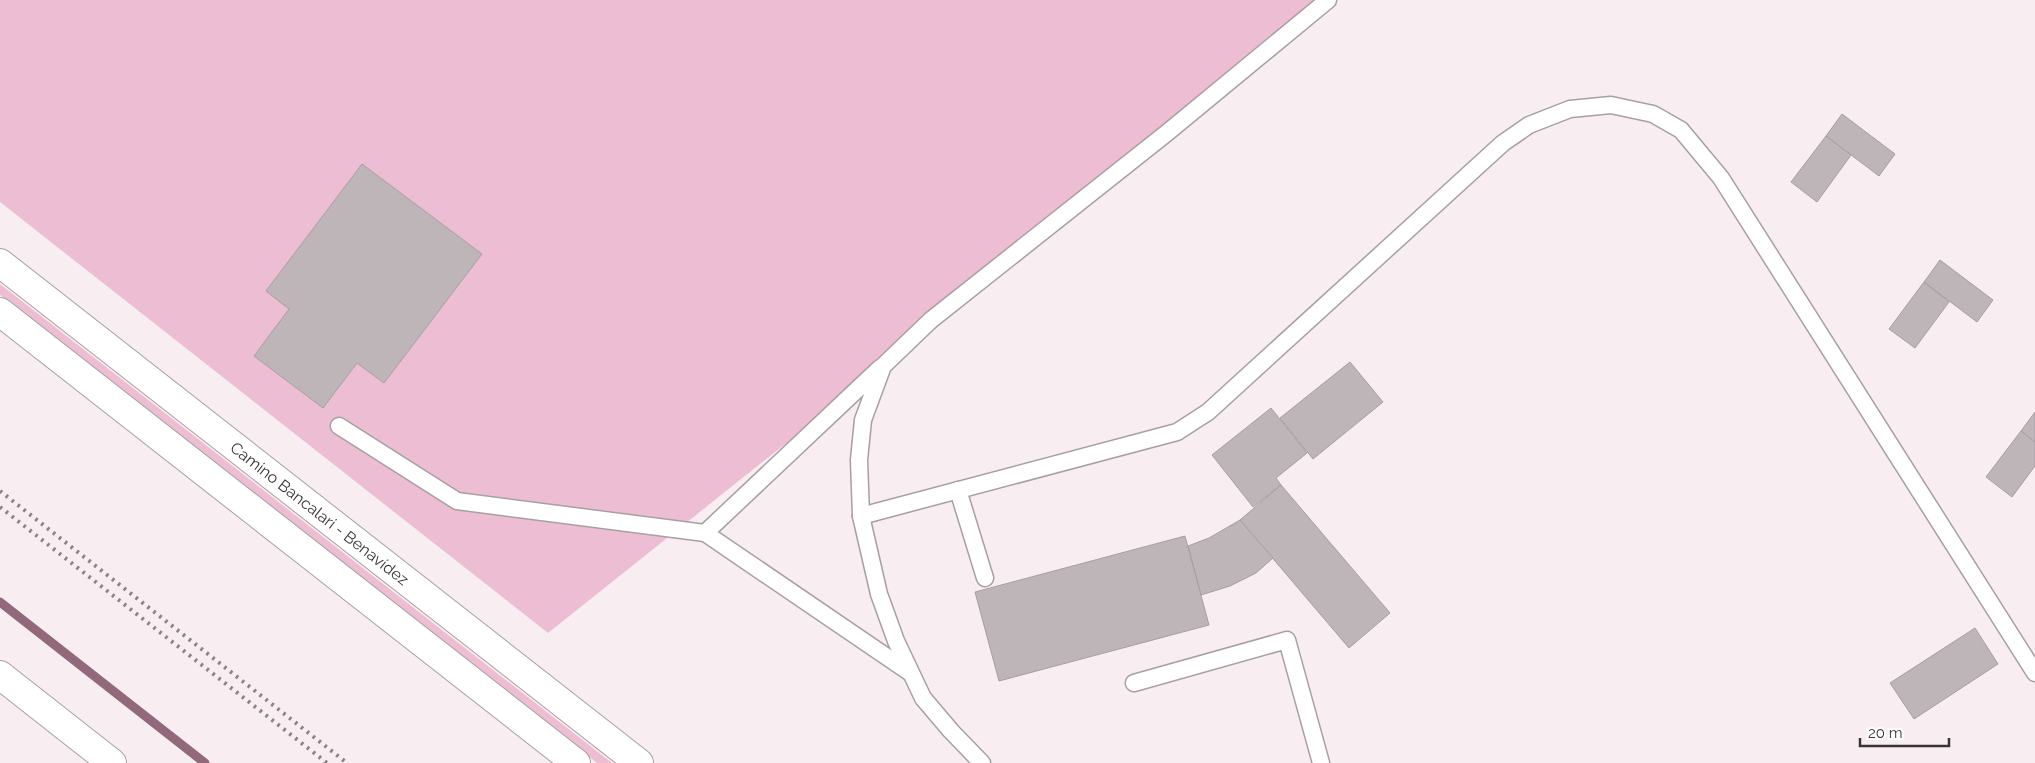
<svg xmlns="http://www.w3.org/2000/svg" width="2035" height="763" viewBox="0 0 2035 763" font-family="Raleway,sans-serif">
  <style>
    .green { fill: #edbed3 }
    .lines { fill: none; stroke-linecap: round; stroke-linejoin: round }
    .stream { stroke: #92687b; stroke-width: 9 }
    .building { fill: #beb5b9; stroke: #a79ea2 }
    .lane-casing { stroke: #a89fa2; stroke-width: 19 }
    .street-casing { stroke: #a89fa2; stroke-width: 30 }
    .secondary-casing { stroke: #a89fa2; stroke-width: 30 }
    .lane { stroke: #fff; stroke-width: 16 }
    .street { stroke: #fff; stroke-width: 28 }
    .secondary { stroke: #fff; stroke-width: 28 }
    .rail { stroke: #8a8386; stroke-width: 4; stroke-dasharray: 2.5 5; stroke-linecap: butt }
    .labels { text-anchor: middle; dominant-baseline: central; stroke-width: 4; stroke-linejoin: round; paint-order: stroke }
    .street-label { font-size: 16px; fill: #383436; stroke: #fff }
  </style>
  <rect width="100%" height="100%" fill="#f8eef2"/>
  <g class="green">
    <polygon points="0,0 1328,0 883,366 548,633 0,202"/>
    <polygon points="0,284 612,763 597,763 0,295"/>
  </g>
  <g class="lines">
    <polyline class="stream" points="0,602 205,763"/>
  </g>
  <g class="building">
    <polygon points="1842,114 1895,154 1879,176 1826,136"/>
    <polygon points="1826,136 1851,155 1817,202 1791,182"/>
    <polygon points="362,164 482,254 384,383 357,363 323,408 254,356 289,309 266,291"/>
    <polygon points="1940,260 1993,300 1977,322 1924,282"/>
    <polygon points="1924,282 1949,302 1915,348 1889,329"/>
    <polygon points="1350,362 1383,402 1313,459 1280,418"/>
    <polygon points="1271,408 1307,453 1276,478 1281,485 1253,507 1212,455"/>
    <polygon points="2035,412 2035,442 2021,431"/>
    <polygon points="2021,431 2035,442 2035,466 2012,497 1986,477"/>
    <polygon points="1281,485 1390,613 1349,648 1240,520"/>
    <polygon points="1240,520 1273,558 1256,573 1230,586 1201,595 1188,546 1209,538"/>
    <polygon points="1185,536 1209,625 999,681 975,592"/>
    <polygon points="1975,628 1998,664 1914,719 1890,683"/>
  </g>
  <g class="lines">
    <defs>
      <g id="lane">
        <polyline points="880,368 705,533 909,672"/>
        <polyline points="339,426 457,501 705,533"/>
        <polyline points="958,490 985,578"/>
        <polyline points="861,516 1177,432 1208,412 1503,143 1529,125 1570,109 1611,105 1653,114 1681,130 1721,178 2035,673"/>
        <polyline points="1134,683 1287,640 1321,763"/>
        <polyline points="982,763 951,731 923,698 896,641 879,594 861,516 859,460 863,420 883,366 931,320 1168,132 1328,0"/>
      </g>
      <polyline id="street" points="0,675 112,763"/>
      <g id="secondary">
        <path id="s1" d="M0 263 639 763"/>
        <polyline points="0,312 576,763"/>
      </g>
    </defs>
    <use href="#lane" class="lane-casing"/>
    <use href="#street" class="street-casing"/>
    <use href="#secondary" class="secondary-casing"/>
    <use href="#lane" class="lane"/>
    <use href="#street" class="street"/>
    <use href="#secondary" class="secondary"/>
    <g class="rail">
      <polyline points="0,491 347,763"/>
      <polyline points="0,507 327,763"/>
    </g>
  </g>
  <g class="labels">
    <g class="street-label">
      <text stroke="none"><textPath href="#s1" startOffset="406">Camino Bancalari - Benavídez</textPath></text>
    </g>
  </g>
  <path d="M1860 738v8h89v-8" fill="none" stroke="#383436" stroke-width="2.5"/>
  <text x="1868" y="738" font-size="15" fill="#383436" stroke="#ffffff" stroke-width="4" paint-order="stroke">20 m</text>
</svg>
